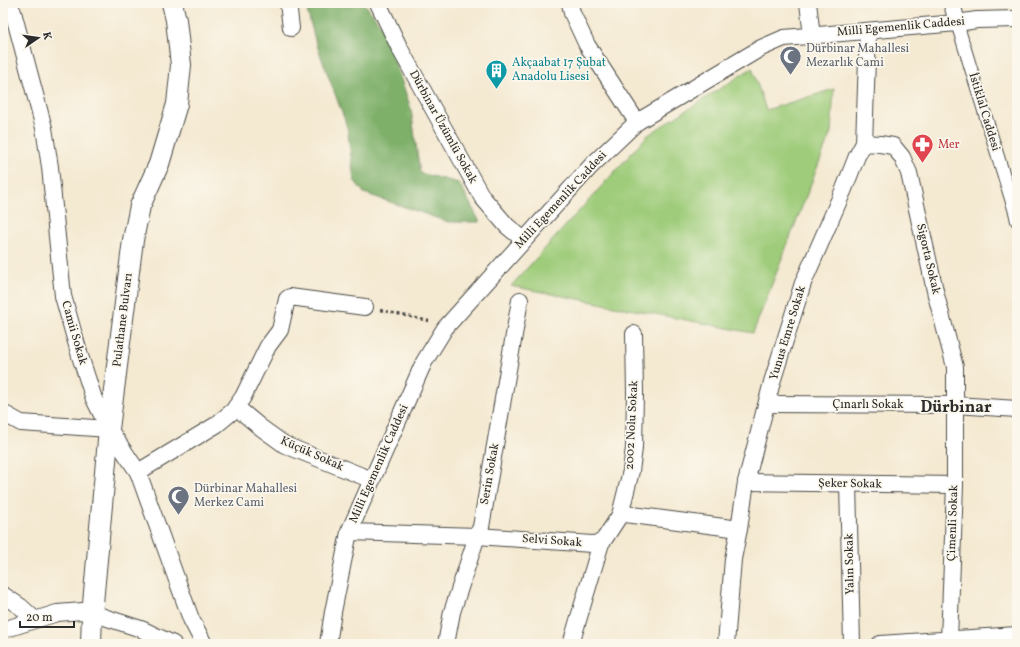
<svg xmlns="http://www.w3.org/2000/svg" width="1020" height="647" viewBox="0 0 1020 647" font-family="Vollkorn,serif">
  <style>
    .green { fill: #9fcc7a; stroke: #657c52 }
    .forest { fill: #7fb06a; stroke: #556e4a }
    .lines { fill: none; stroke-linecap: round; stroke-linejoin: round }
    .pedestrian-casing { stroke: #494844; stroke-width: 14 }
    .minor-casing { stroke: #494844; stroke-width: 18 }
    .tertiary-casing { stroke: #494844; stroke-width: 22 }
    .path { stroke: #494844; stroke-width: 2.5; stroke-dasharray: 3 3; stroke-linecap: butt }
    .pedestrian { stroke: #fff; stroke-width: 12 }
    .minor { stroke: #fff; stroke-width: 16 }
    .tertiary { stroke: #fff; stroke-width: 20 }
    .labels { text-anchor: middle; dominant-baseline: central; stroke-width: 3.5; stroke-linejoin: round; paint-order: stroke }
    .street-label { font-size: 12px; fill: #2b2b2b; stroke: #fbf7ec }
    .worship-label { font-size: 12px; fill: #5b616d; stroke: #fbf7ec; text-anchor: start }
    .culture-label { font-size: 12px; fill: #0d838f; stroke: #fbf7ec; text-anchor: start }
    .health-label { font-size: 12px; fill: #be3a42; stroke: #fbf7ec; text-anchor: start }
    .district-label { font-size: 16px; font-weight: bold; fill: #2b2b2b; stroke: #fbf7ec }
  </style>
  <rect width="100%" height="100%" fill="#fbf7ec"/>
  <filter id="ink" filterUnits="userSpaceOnUse"><feTurbulence type="fractalNoise" baseFrequency=".025" numOctaves="2"/><feDisplacementMap in="SourceGraphic" scale="8" xChannelSelector="R" yChannelSelector="G"/><feConvolveMatrix kernelMatrix="1 2 1 2 8 2 1 2 1" color-interpolation-filters="sRGB"/></filter>
  <filter id="wash" filterUnits="userSpaceOnUse"><feTurbulence type="fractalNoise" baseFrequency=".012" numOctaves="4" result="noise"/><feDisplacementMap in="SourceGraphic" scale="16" xChannelSelector="R" yChannelSelector="G"/><feGaussianBlur stdDeviation="0.9" result="paint"/><feColorMatrix in="noise" values="0 0 0 0 0 0 0 0 0 0 0 0 0 0 0 0 0 1.4 0 .05"/><feComposite in="paint" operator="in"/></filter>
  <g filter="url(#wash)">
    <rect width="100%" height="100%" fill="#f4e9d1"/>
    <polygon class="green" points="752,68 766,110 834,89 831,132 753,333 511,286 648,135"/>
    <polygon class="forest" points="305,3 364,3 384,29 411,109 420,173 459,183 480,222 448,222 364,193 354,180 347,126 316,43"/>
  </g>
  <g filter="url(#ink)">
    <g class="lines">
      <defs>
        <polyline id="pedestrian" points="957,23 1015,212 1017,221"/>
        <g id="minor">
          <polyline points="8,3 13,12 44,128 50,167 63,296 80,356 94,399 109,429 138,472 191,619 204,644"/>
          <polyline points="288,3 291,28"/>
          <polyline points="378,3 400,49 482,197 507,226 524,240"/>
          <polyline points="570,3 572,13 587,45 637,122"/>
          <polyline points="808,3 812,36"/>
          <polyline points="952,3 957,23"/>
          <polyline points="864,143 880,144 893,146 902,157 909,173 936,295 955,367 955,485 949,640"/>
          <polyline points="767,404 955,405 1017,409"/>
          <polyline points="236,407 260,427 285,445 372,480"/>
          <polyline points="3,413 21,423 109,429"/>
          <polyline points="138,472 216,425 233,411 243,397 268,346 280,330 287,299 290,297 365,307"/>
          <polyline points="746,482 955,485"/>
          <polyline points="848,484 852,644"/>
          <polyline points="620,515 631,471 634,448 635,394 634,334"/>
          <polyline points="349,532 477,536 592,544 601,543 605,538 620,515 625,514 739,529"/>
          <polyline points="3,595 21,607 34,619"/>
          <polyline points="3,630 57,613 83,611 104,617 141,629 173,644"/>
          <polyline points="328,644 333,612 349,532 424,362 445,328 591,166 637,122 761,48 784,38 957,23 977,20 1017,19"/>
          <polyline points="446,644 452,612 477,536 481,527 520,300"/>
          <polyline points="571,644 601,543"/>
          <polyline points="726,644 733,559 739,529 746,482 772,382 803,283 844,189 857,156 864,143 868,31"/>
          <polyline points="880,644 1017,635"/>
        </g>
        <polyline id="tertiary" points="91,644 92,614 109,429 133,240 140,206 159,164 177,104 181,65 176,20 172,3"/>
      </defs>
      <use href="#pedestrian" class="pedestrian-casing"/>
      <use href="#minor" class="minor-casing"/>
      <use href="#tertiary" class="tertiary-casing"/>
      <polyline class="path" points="380,310 429,321"/>
      <use href="#pedestrian" class="pedestrian"/>
      <use href="#minor" class="minor"/>
      <use href="#tertiary" class="tertiary"/>
    </g>
  </g>
  <defs>
    <symbol id="mosque-pin" viewBox="-11 -11 22 30"><path d="M0 17L-7.5 6A9.5 9.5 0 1 1 7.5 6Z" fill="#6b7280" stroke="#fbf7ec"/><path d="M3.5-4.9A6 6 0 1 0 3.5 4.9A5 5 0 1 1 3.5-4.9Z" fill="#fff"/></symbol>
    <symbol id="building-pin" viewBox="-11 -11 22 30"><path d="M0 17L-7.5 6A9.5 9.5 0 1 1 7.5 6Z" fill="#0f9aa8" stroke="#fbf7ec"/><path d="M-4-6H4V6H1V3H-1V6H-4ZM-2.5-4.3h1.7v1.8h-1.7ZM.8-4.3h1.7v1.8H.8ZM-2.5-1h1.7V.8h-1.7ZM.8-1h1.7V.8H.8Z" fill="#fff"/></symbol>
    <symbol id="pharmacy-pin" viewBox="-11 -11 22 30"><path d="M0 17L-7.5 6A9.5 9.5 0 1 1 7.5 6Z" fill="#e0444e" stroke="#fbf7ec"/><path d="M-2-6h4v4h4v4h-4v4h-4v-4h-4v-4h4Z" fill="#fff"/></symbol>
  </defs>
  <g fill-rule="evenodd">
    <use href="#mosque-pin" x="778" y="44" width="25" height="34"/>
    <use href="#building-pin" x="484" y="58" width="25" height="34"/>
    <use href="#pharmacy-pin" x="910" y="132" width="25" height="34"/>
    <use href="#mosque-pin" x="166" y="484" width="25" height="34"/>
  </g>
  <g class="labels">
    <g class="street-label">
      <text transform="translate(901 27) rotate(-5)">Milli Egemenlik Caddesi</text>
      <text transform="translate(984 112) rotate(73)">İstiklal Caddesi</text>
      <text transform="translate(443 127) rotate(61)">Dürbinar Üzümlü Sokak</text>
      <text transform="translate(561 200) rotate(-47)">Milli Egemenlik Caddesi</text>
      <text transform="translate(928 259) rotate(77)">Sigorta Sokak</text>
      <text transform="translate(123 320) rotate(-83)">Pulathane Bulvarı</text>
      <text transform="translate(74 333) rotate(74)">Camii Sokak</text>
      <text transform="translate(788 333) rotate(-73)">Yunus Emre Sokak</text>
      <text x="868" y="405">Çınarlı Sokak</text>
      <text transform="translate(632 425) rotate(-87)">2002 Nolu Sokak</text>
      <text transform="translate(312 454) rotate(24)">Küçük Sokak</text>
      <text transform="translate(379 464) rotate(-66)">Milli Egemenlik Caddesi</text>
      <text transform="translate(490 474) rotate(-80)">Serin Sokak</text>
      <text transform="translate(850 484) rotate(1)">Şeker Sokak</text>
      <text transform="translate(953 523) rotate(-88)">Çimenli Sokak</text>
      <text transform="translate(552 541) rotate(4)">Selvi Sokak</text>
      <text transform="translate(850 564) rotate(-91)">Yalın Sokak</text>
    </g>
    <g class="worship-label">
      <text x="806" y="49">Dürbinar Mahallesi<tspan x="806" dy="14">Mezarlık Cami</tspan></text>
      <text x="194" y="489">Dürbinar Mahallesi<tspan x="194" dy="14">Merkez Cami</tspan></text>
    </g>
    <g class="culture-label">
      <text x="512" y="63">Akçaabat 17 Şubat<tspan x="512" dy="14">Anadolu Lisesi</tspan></text>
    </g>
    <g class="health-label">
      <text x="938" y="145">Mer</text>
    </g>
    <g class="district-label">
      <text x="956" y="408">Dürbinar</text>
    </g>
  </g>
  <rect width="1020" height="647" fill="none" stroke="#fbf7ec" stroke-width="16"/>
  <g transform="translate(38 38) rotate(77)" stroke="#fbf7ec" stroke-width="3" paint-order="stroke">
  <path d="M0-3L7 15L0 10L-7 15Z" fill="#2b2b2b"/>
  <text y="-6" font-size="11" font-weight="bold" text-anchor="middle" fill="#2b2b2b">K</text>
  </g>
  <path d="M20 621v6h54v-6" fill="none" stroke="#2b2b2b" stroke-width="2"/>
  <text x="26" y="621" font-size="12" fill="#2b2b2b" stroke="#fbf7ec" stroke-width="3" paint-order="stroke">20 m</text>
</svg>
